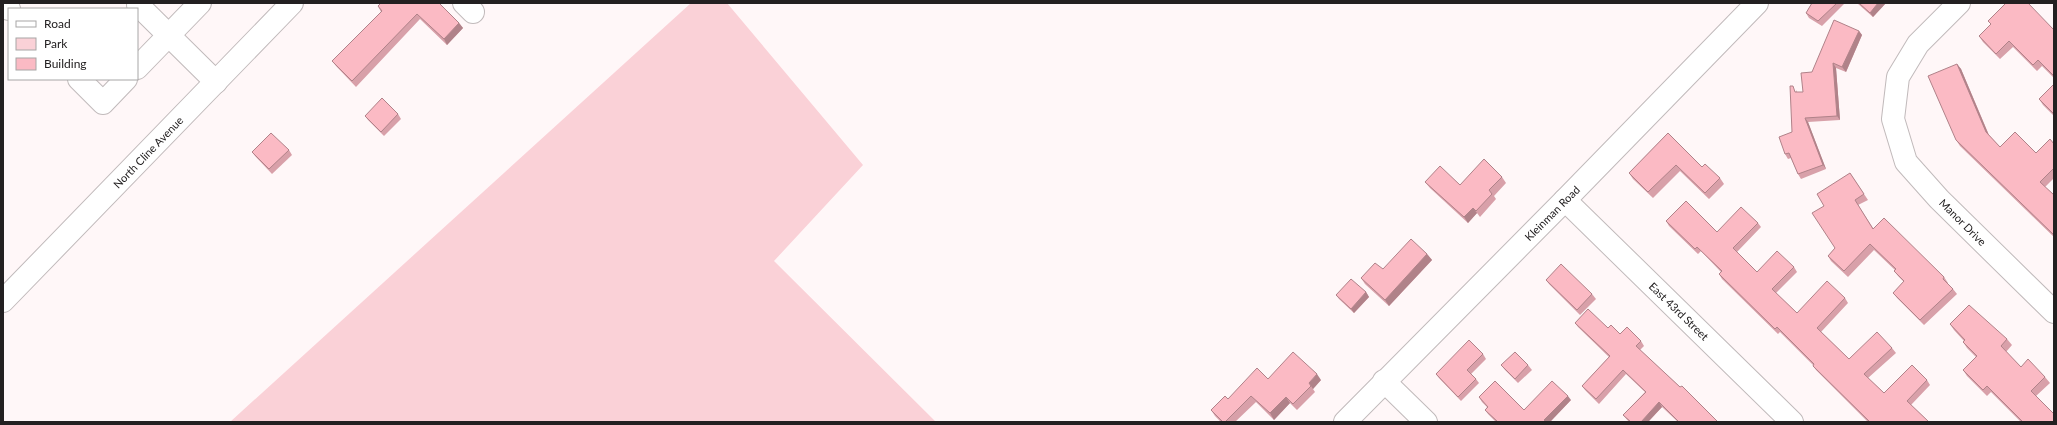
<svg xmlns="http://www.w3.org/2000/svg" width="2057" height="425" viewBox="0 0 2057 425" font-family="Lato,sans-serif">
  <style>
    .green { fill: #fad1d7 }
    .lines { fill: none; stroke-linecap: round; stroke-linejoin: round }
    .minor-casing { stroke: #c1babb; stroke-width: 24 }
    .minor { stroke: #fff; stroke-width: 22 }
    .wall { fill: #d8a0a9 }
    .shaded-wall { fill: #b08289 }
    .building { fill: #fbbac4; stroke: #b08289 }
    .labels { text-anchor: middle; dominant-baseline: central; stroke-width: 3; stroke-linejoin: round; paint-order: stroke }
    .street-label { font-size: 11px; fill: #232021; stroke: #fff }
  </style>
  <rect width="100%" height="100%" fill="#fff7f8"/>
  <polygon class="green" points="691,3 727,3 863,165 774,261 936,422 230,422"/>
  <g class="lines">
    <defs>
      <g id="minor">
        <polyline points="3,3 9,9"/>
        <polyline points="464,3 473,12"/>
        <polyline points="1959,3 1918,44 1898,77 1893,119 1906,162 1939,199 2054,312"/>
        <polyline points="138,5 216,82"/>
        <polyline points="137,68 200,3"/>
        <polyline points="79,79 103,103 126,79"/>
        <polyline points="1565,200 1792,422"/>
        <polyline points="3,301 292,3"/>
        <polyline points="1384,381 1426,422"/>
        <polyline points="1345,422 1565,200 1757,3"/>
      </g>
    </defs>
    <use href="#minor" class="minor-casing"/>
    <use href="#minor" class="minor"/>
  </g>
  <g class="wall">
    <polygon points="1812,3 1845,3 1822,26 1809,18 1806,13"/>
    <polygon points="1857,3 1886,3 1873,17"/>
    <polygon points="378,6 459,23 463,28 447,45 420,19 356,87 336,66 332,61 381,12"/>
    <polygon points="1988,21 2054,30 2054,78 2042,66 2037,71 2013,47 2000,59 1983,42 1979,36 1991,24"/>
    <polygon points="1859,31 1862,35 1846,72 1836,68 1840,120 1808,122 1826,169 1801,179 1798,174 1791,158 1788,159 1785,154 1792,132 1796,90 1797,92 1803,92 1812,72"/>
    <polygon points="1957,64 1961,69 1989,135 2000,147 2036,153 2054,144 2054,178 2045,187 2054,195 2054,237 1960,146 1956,140"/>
    <polygon points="2054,84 2054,116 2043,105 2039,99"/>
    <polygon points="398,114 401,119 384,136 368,120 365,116"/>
    <polygon points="1668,133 1702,167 1720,178 1724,184 1709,199 1680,171 1653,198 1633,179 1629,173"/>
    <polygon points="289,150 292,155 272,174 255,156 252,152"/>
    <polygon points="1850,173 1868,200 1858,205 1873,228 1944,277 1948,283 1947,283 1953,289 1957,294 1924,325 1897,298 1893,293 1904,282 1898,276 1894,271 1895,270 1874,250 1848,277 1831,261 1828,256 1835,248 1824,206"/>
    <polygon points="1502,177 1506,183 1494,196 1496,199 1480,217 1477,213 1468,223 1430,188 1425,182 1460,185"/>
    <polygon points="1666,221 1717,232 1758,223 1761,227 1737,252 1757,272 1794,267 1797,272 1776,293 1797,313 1845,298 1848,303 1821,332 1849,359 1892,348 1896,353 1868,378 1884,393 1927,380 1930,385 1911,405 1929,422 1868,422 1816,370 1813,366 1813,365 1780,332 1778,334 1722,279 1719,274 1721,272 1701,251 1698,254 1669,226"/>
    <polygon points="1427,254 1432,260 1389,306 1365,284 1361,278 1383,269"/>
    <polygon points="1546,280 1592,294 1596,299 1580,315 1549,284"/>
    <polygon points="1366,292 1369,297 1354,313 1339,299 1336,295"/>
    <polygon points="1575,323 1608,328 1620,334 1641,341 1644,346 1640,350 1718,422 1678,422 1662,407 1648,422 1629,422 1623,415 1645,392 1626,374 1599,404 1585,390 1582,386 1609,357 1578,327"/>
    <polygon points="1950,324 2007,339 2012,345 2006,352 2021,367 2045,377 2050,383 2036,396 2054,422 2021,422 1991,392 1987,396 1967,376 1963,370 1976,357 1967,348 1963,342 1964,341 1954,330"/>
    <polygon points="1483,354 1486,359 1471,374 1476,379 1479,383 1461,401 1439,378 1436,374"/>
    <polygon points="1501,365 1528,365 1532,370 1518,383 1505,370"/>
    <polygon points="1268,379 1321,380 1313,389 1315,392 1297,410 1290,403 1274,420 1256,402 1235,422 1221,422 1215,416 1211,410 1228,399"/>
    <polygon points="1479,397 1524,410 1571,400 1550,422 1496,422 1488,414 1485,410 1487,407 1482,402"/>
  </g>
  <g class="shaded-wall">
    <polygon points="1878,3 1886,3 1873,17 1870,13"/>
    <polygon points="459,23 463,28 447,45 444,39"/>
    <polygon points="1859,31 1862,35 1846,72 1842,67"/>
    <polygon points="1833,63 1836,68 1840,120 1837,116"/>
    <polygon points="1957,64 1961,69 1990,138 1986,132"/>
    <polygon points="1805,118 1808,122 1826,169 1823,165"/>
    <polygon points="1473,208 1477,213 1468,223 1464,217"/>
    <polygon points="1427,254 1432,260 1389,306 1385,300"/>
    <polygon points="1366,292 1369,297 1354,313 1351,309"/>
    <polygon points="1317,374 1321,380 1313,389 1309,383"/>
    <polygon points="1568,396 1571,400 1550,422 1546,422 1544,420"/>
    <polygon points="1286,397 1290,403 1274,420 1270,413"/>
    <polygon points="1659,402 1662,407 1648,422 1641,422"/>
  </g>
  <g class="building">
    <polygon points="381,3 439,3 459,23 444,39 417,14 352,81 332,61 382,11 378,6"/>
    <polygon points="1812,3 1837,3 1818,21 1806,13"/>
    <polygon points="1859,3 1878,3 1870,13"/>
    <polygon points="2006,3 2028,3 2054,30 2054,76 2038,60 2033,65 2009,41 1996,54 1979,36 1991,24 1988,21"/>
    <polygon points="1834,20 1859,31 1842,67 1833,63 1837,116 1805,118 1823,165 1798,174 1789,153 1785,154 1779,137 1792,132 1790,86 1793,86 1795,92 1803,92 1801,73 1812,72"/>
    <polygon points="1957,64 1986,132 2000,147 2015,132 2036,153 2050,139 2054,144 2054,168 2040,182 2054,195 2054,235 1956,140 1928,76"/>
    <polygon points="2054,84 2054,114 2039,99"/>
    <polygon points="382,98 398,114 381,132 365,116"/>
    <polygon points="271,133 289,150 269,169 252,152"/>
    <polygon points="1668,133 1702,167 1705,164 1720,178 1705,193 1676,165 1648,192 1629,173"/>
    <polygon points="1484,159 1502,177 1489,190 1492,194 1476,211 1473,208 1464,217 1425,182 1440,166 1460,185"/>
    <polygon points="1850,173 1864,194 1855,200 1873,229 1884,218 1944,277 1943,279 1953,289 1920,320 1893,293 1904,281 1894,271 1896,269 1870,244 1844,271 1828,256 1835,248 1812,213 1824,206 1817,194"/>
    <polygon points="1686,201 1717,232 1741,207 1758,223 1733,248 1757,272 1777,251 1794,267 1772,289 1797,313 1827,281 1845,298 1817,328 1849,359 1877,332 1892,348 1864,374 1884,393 1912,365 1927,380 1907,401 1929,422 1870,422 1813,366 1814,364 1777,327 1775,329 1719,274 1722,271 1697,247 1695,249 1666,221"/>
    <polygon points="1411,239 1427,254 1385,300 1361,278 1375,263 1383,269"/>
    <polygon points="1561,264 1592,294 1577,310 1546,280"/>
    <polygon points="1351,279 1366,292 1351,309 1336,295"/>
    <polygon points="1969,305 2007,339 2001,346 2021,367 2028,359 2045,377 2031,391 2053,413 2054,412 2054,422 2023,422 1987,386 1983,390 1963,370 1977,356 1963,342 1965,340 1950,324"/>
    <polygon points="1588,309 1608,328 1611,325 1620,334 1627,327 1641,341 1636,346 1680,387 1682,386 1718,422 1679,422 1659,402 1641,422 1631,422 1623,415 1646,392 1623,370 1596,399 1582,386 1610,356 1575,323"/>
    <polygon points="1469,340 1483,354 1467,370 1476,379 1458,397 1436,374"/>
    <polygon points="1293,352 1317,374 1309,383 1311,386 1293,404 1286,397 1270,413 1251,396 1225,422 1223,422 1211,410 1225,396 1228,399 1257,368 1268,379"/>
    <polygon points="1515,352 1528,365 1515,379 1501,365"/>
    <polygon points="1495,381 1524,410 1552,381 1568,396 1544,420 1546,422 1498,422 1485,410 1488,407 1479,397"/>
  </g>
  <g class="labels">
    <g class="street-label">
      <text transform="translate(148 152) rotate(-46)">North Cline Avenue</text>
      <text transform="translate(1552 213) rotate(-45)">Kleinman Road</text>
      <text transform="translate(1963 222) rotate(45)">Manor Drive</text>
      <text transform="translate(1679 311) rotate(44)">East 43rd Street</text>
    </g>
  </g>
  <rect width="2057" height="425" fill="none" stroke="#232021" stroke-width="8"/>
  <rect x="8" y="8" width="130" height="72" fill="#ffffff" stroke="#a7a6a6"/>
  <rect x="16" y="21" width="20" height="6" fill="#ffffff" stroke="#a7a6a6"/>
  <text x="44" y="28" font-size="12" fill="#232021">Road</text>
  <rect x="16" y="38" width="20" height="12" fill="#fad1d7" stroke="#a7a6a6"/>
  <text x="44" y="48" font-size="12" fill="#232021">Park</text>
  <rect x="16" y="58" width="20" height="12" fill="#fbbac4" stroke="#a7a6a6"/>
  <text x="44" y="68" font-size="12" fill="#232021">Building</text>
</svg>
